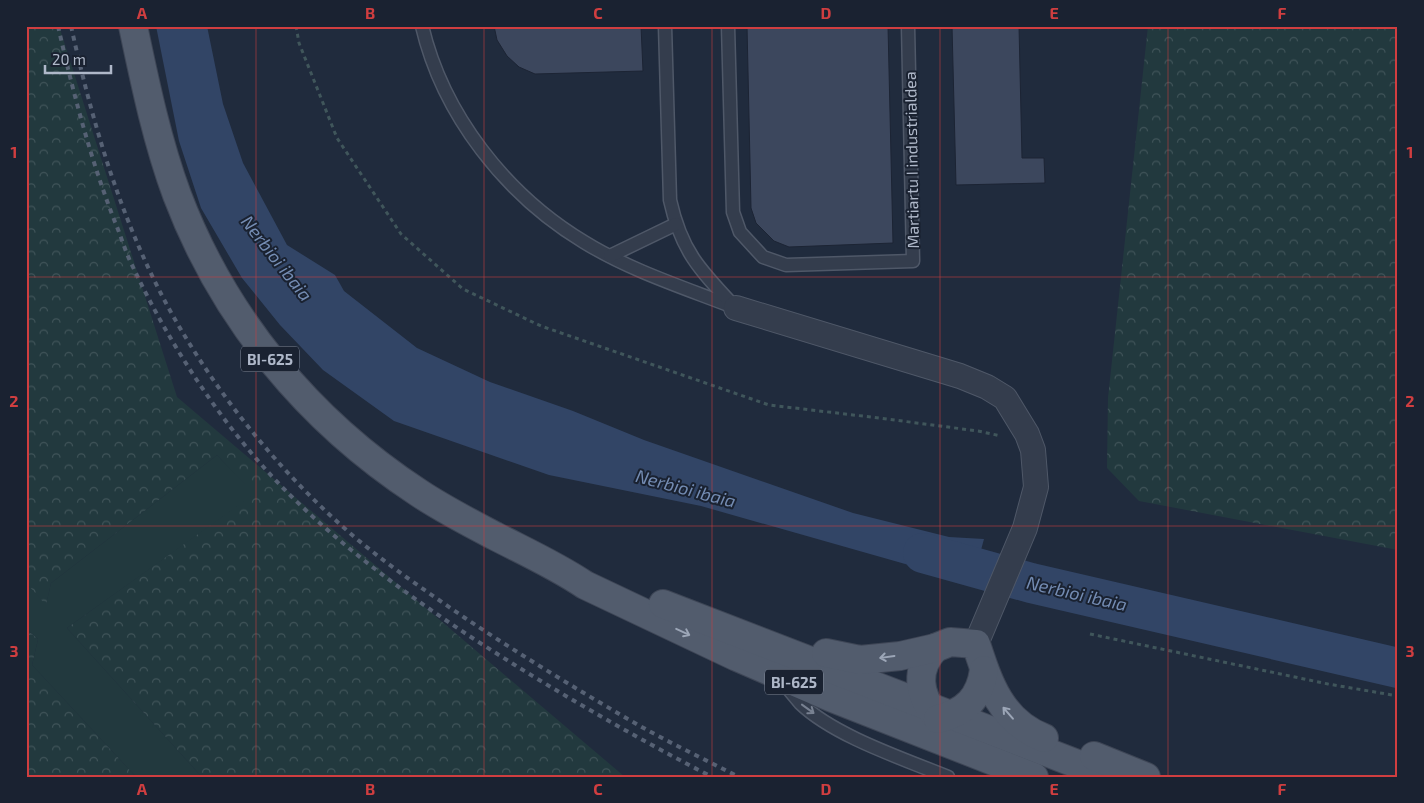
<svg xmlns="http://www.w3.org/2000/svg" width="1424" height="803" viewBox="0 0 1424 803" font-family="'Exo 2',sans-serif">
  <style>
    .grass { fill: #22393e }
    .forest { fill: url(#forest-crowns) }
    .water { fill: #324566 }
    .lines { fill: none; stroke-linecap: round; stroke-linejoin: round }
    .river { stroke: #324566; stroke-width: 40 }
    .building { fill: #3c475d; stroke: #1c2434 }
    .service-casing { stroke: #4f5868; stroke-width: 15 }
    .minor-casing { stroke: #4f5868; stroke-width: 26 }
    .primary-casing { stroke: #3e4656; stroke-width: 30 }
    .path { stroke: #40565b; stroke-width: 3; stroke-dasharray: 4 4; stroke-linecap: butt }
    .service { stroke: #343d4d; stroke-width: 12 }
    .minor { stroke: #343d4d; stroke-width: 24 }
    .primary { stroke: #525c6d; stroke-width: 28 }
    .rail { stroke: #566174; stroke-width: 4; stroke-dasharray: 5 5; stroke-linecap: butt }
    .oneway { stroke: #9ca6b7 }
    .oneway2 { stroke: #788191 }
    .grid { fill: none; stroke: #d03e40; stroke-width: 1; stroke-opacity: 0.55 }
    .labels { text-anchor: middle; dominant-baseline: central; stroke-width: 4; stroke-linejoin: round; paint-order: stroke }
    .shield { fill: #1a2231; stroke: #828b9b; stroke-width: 1 }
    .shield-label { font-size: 15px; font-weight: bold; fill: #afb8c9 }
    .street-label { font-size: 16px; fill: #afb8c9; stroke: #1a2231 }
    .water-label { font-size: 18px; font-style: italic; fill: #748cb3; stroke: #1a2231 }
    .neatline { fill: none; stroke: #d03e40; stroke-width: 2 }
    .grid-label { font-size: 16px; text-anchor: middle; font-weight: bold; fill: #d03e40 }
  </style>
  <defs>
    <pattern id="forest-crowns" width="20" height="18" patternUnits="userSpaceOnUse" patternTransform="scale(1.25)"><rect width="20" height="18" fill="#22393e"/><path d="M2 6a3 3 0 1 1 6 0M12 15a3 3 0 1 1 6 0" fill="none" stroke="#405459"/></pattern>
  </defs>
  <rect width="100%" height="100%" fill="#202b3d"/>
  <polygon class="grass" points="217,455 255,494 67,628 202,777 136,777 32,665 38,639 26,629 26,583 46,604 51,583"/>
  <g class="forest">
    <polygon points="26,26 59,26 177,397 625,777 202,777 67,628 254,494 217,455 51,583 46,605 26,583"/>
    <polygon points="1148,26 1398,26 1398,550 1139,501 1107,468 1108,398"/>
    <polygon points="26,629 38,639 32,665 136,777 26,777"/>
  </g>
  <polygon class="water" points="156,26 207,26 223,104 243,163 287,245 335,275 344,291 417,348 490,382 573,411 644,440 853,513 949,537 984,539 972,583 701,506 549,475 394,421 323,370 280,325 242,278 201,208 179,141"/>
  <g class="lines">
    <polyline class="river" points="923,553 1031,583 1398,668"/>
  </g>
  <g class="building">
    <polygon points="494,26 641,26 643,71 535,74 519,67 507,56 497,40"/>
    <polygon points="747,26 888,26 893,243 789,247 774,241 756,223 751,208"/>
    <polygon points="952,26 1019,26 1022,158 1044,158 1045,183 956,185"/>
  </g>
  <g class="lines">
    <defs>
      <g id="service">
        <path d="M422 26C443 115 506 195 584 242 631 271 685 288 736 308"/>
        <path d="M665 26 670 200C681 250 699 269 733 305"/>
        <polyline points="728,26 733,212 740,232 763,257 786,265 913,261 908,26"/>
        <polyline points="610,256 676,224"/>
        <path d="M785 685C790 691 795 697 800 703 834 736 904 759 948 777"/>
      </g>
      <polyline id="minor" points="736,308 960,376 987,387 1005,398 1027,434 1033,450 1036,487 1025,528 976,644"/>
      <g id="primary">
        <path d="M133 26C145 83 157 141 177 195 224 319 309 421 419 493 443 509 470 523 495 536 526 552 557 566 585 585L737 657 830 697 1034 777"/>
        <polyline points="663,604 1111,777"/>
        <path d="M935 648C915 669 918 694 936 716"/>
        <path d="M826 653 860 660 900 656 935 648 950 642 976 644C989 684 1001 721 1044 738"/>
        <path d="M938 719C966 712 980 698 984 670"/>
        <polyline points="1094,756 1146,777"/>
      </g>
    </defs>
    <use href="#service" class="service-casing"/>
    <use href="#minor" class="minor-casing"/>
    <use href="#primary" class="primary-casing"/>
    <g class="path">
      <polyline points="296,26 299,43 337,138 401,234 463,289 541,326 769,405 879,418 978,431 1001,436"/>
      <polyline points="1090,634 1328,684 1398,696"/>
    </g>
    <use href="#service" class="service"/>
    <use href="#minor" class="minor"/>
    <use href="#primary" class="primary"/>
    <g class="rail">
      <path d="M58 26C73 92 90 158 115 222 121 236 125 251 132 265 171 348 227 433 292 497 348 552 410 597 477 641 553 690 631 735 712 777"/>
      <path d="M71 26C94 130 125 235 180 328 225 404 283 475 351 534 387 565 426 591 465 618 522 656 581 692 640 726 672 744 706 760 739 777"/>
    </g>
  </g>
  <defs><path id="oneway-shaft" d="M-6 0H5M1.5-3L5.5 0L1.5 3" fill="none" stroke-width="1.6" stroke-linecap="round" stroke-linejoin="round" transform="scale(1.25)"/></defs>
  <g class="oneway">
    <use href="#oneway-shaft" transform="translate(683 632) rotate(25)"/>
    <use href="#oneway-shaft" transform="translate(887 657) rotate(172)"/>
    <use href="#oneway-shaft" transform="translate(1008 713) rotate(-131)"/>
  </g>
  <use class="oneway2" href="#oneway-shaft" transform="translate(808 709) rotate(36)"/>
  <path class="grid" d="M256 26V777M484 26V777M712 26V777M940 26V777M1168 26V777M26 277H1398M26 526H1398"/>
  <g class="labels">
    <g class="shield">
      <rect x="241" y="346.5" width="58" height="25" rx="4"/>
      <rect x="765" y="669.5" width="58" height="25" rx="4"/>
    </g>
    <g class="shield-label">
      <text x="270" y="359">BI-625</text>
      <text x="794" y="682">BI-625</text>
    </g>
    <g class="street-label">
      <text transform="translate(911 160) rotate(-91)">Martiartu I industrialdea</text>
    </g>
    <g class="water-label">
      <text transform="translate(277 258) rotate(52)">Nerbioi ibaia</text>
      <text transform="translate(686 488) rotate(15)">Nerbioi ibaia</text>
      <text transform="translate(1077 593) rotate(13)">Nerbioi ibaia</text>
    </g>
  </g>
  <rect width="1424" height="803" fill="none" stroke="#1a2231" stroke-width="55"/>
  <path d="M45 65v8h66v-8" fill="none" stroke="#afb8c9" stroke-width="2.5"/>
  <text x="52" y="65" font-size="15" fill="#afb8c9" stroke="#1a2231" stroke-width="4" paint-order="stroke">20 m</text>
  <rect x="28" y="28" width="1368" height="748" class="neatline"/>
  <g class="grid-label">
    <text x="142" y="19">A</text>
    <text x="370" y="19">B</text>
    <text x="598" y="19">C</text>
    <text x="826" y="19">D</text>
    <text x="1054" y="19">E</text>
    <text x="1282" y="19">F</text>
    <text x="14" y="158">1</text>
    <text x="1410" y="158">1</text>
    <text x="14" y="407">2</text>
    <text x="1410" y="407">2</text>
    <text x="14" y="657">3</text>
    <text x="1410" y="657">3</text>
    <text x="142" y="795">A</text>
    <text x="370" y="795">B</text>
    <text x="598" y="795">C</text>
    <text x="826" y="795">D</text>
    <text x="1054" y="795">E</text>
    <text x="1282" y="795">F</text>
  </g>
</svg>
